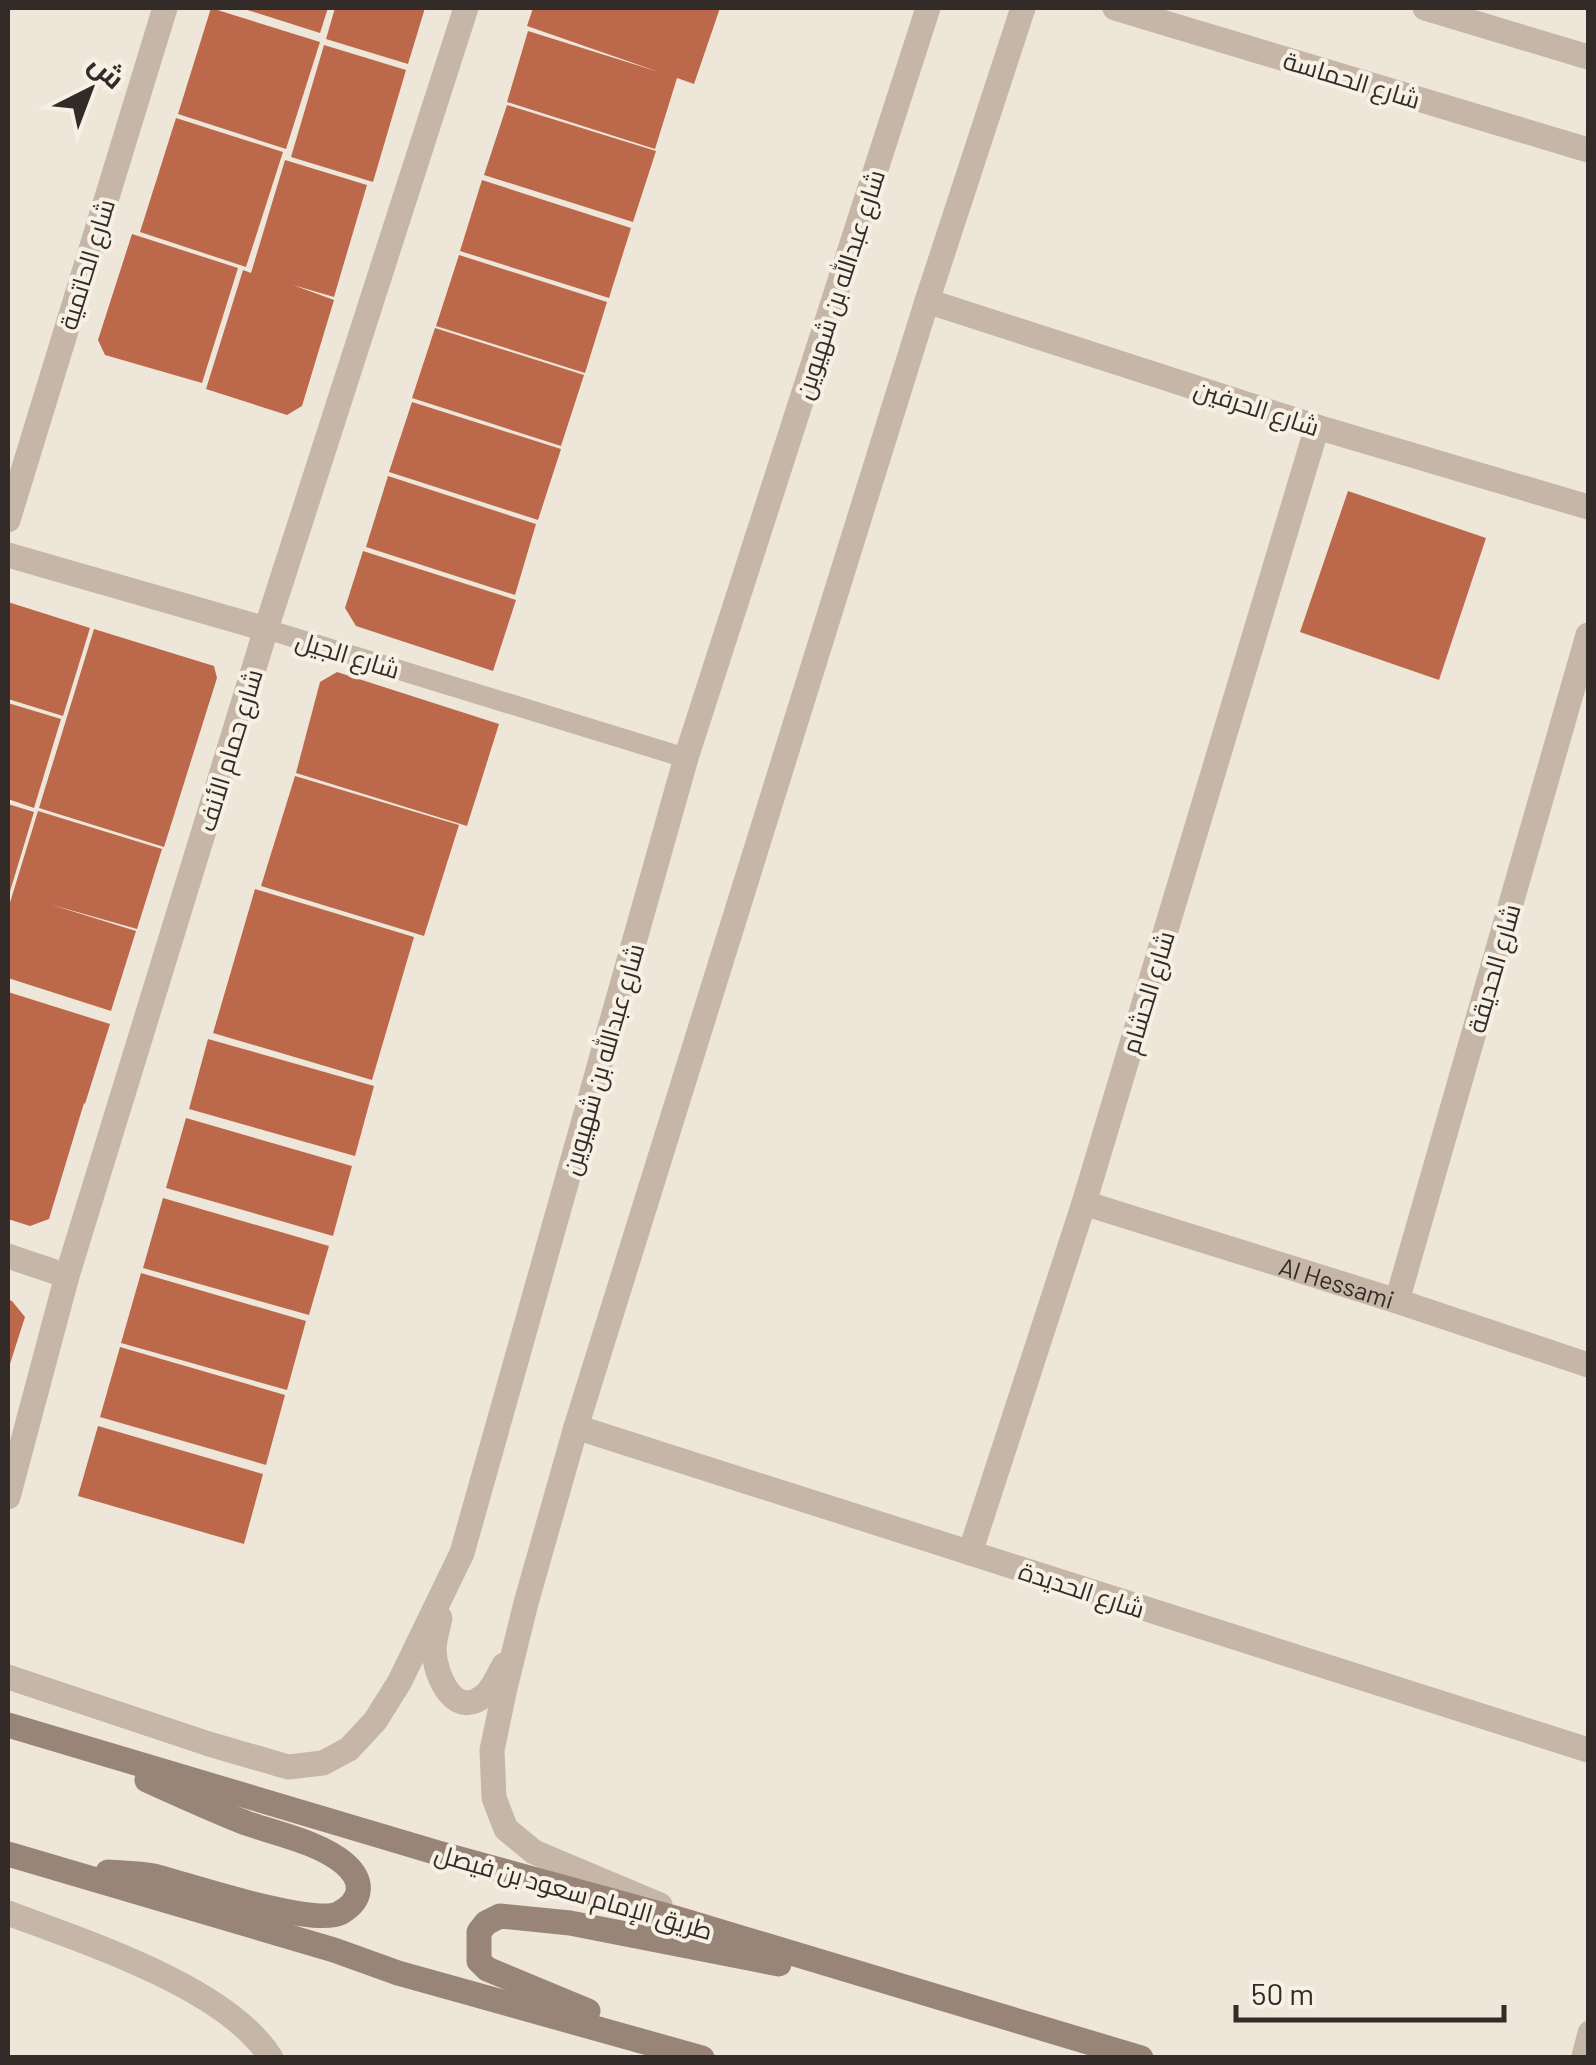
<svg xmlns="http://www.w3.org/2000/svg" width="1596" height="2065" viewBox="0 0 1596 2065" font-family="Barlow,Cairo,sans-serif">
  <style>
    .building { fill: #bc694b }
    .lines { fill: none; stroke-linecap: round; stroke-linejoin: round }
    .service { stroke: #c6b6a7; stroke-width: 20 }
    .minor { stroke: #c6b6a7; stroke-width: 25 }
    .tertiary { stroke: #c6b6a7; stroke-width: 25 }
    .secondary { stroke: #998578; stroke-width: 25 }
    .labels { text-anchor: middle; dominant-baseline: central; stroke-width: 8; stroke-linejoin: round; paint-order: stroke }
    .street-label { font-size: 25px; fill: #332b27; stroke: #f7f0e5 }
  </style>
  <rect width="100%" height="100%" fill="#efe6da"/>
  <g class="building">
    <polygon points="211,8 320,42 286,149 178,114"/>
    <polygon points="241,8 328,8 320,33"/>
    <polygon points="335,8 425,8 408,64 326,39"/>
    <polygon points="533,8 720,8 694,84 677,78 655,149 507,102 528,31 659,72 527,26"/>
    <polygon points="324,45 406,70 373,182 291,157"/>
    <polygon points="507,105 656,151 633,222 484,175"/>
    <polygon points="176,118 283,152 246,267 140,232"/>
    <polygon points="285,160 367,185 334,297 293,285 334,300 302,406 287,415 206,389 243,270 251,273"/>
    <polygon points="482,180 631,228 609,298 460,251"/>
    <polygon points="132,234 238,268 202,383 105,355 98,340"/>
    <polygon points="459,255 607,302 585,373 436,326"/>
    <polygon points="435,328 584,375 561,446 412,398"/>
    <polygon points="412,402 561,449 538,520 389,472"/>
    <polygon points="388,476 536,524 515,595 366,547"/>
    <polygon points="1348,491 1486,538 1439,680 1300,632"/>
    <polygon points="363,551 516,600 493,671 356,626 345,608"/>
    <polygon points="8,602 90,628 63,716 8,699"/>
    <polygon points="94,629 214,666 217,678 164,847 39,808"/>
    <polygon points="337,672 499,724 467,826 296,773 320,682"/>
    <polygon points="8,703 61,719 34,808 8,799"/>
    <polygon points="295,776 459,825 424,936 261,886"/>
    <polygon points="8,804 34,812 8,898"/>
    <polygon points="38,811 162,849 137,929 49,904 136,931 111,1011 8,978 8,909"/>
    <polygon points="255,889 414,937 372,1080 213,1033"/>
    <polygon points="8,992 110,1024 85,1104 84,1103 49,1219 30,1226 8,1219"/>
    <polygon points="208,1039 374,1086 355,1156 189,1109"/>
    <polygon points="186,1118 352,1166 333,1236 166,1188"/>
    <polygon points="163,1198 329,1246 309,1315 143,1268"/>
    <polygon points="141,1273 306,1321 287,1390 121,1343"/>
    <polygon points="8,1299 12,1301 25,1317 8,1370"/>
    <polygon points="120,1347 285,1395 266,1465 100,1417"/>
    <polygon points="98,1426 263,1474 244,1544 78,1496"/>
  </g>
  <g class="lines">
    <g class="service">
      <polyline points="266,629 686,758"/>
      <polyline points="1581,2058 1588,2031"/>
    </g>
    <g class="minor">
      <polyline points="1115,8 1588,150"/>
      <polyline points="1425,8 1588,57"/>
      <polyline points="927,301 1317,427 1588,507"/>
      <polyline points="8,520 165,8"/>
      <polyline points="8,555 266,629"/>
      <path id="s1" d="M1084 1203 1397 1301 1588 1365"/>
      <polyline points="8,1256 67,1276"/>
      <polyline points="1397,1301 1588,635"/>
      <polyline points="576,1427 1588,1750"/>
      <polyline points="8,1497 67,1276 266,629 466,8"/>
      <polyline points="970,1553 1084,1203 1317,427"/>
    </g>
    <g class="tertiary">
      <path d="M440 1618C438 1628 434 1640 434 1650 435 1676 455 1723 487 1693 494 1686 499 1674 504 1665"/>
      <polyline points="8,1677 209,1744 288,1767 323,1763 349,1749 375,1721 400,1681 462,1553 686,758 928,8"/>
      <polyline points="660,1905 534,1852 506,1829 494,1798 492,1750 505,1688 526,1603 576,1427 927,301 1023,8"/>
      <path d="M8 1913C84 1942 227 1987 271 2058"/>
    </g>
    <g class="secondary">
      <polyline points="8,1725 438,1853 675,1918 1141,2058"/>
      <polyline points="8,1854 334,1950 398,1973 702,2058"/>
      <path d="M108 1872C123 1873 139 1873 154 1876 189 1885 313 1927 340 1913 363 1900 364 1881 345 1864 319 1842 277 1834 246 1823 213 1810 180 1795 147 1780"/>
      <polyline points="588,2011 487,1969 479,1961 479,1932 486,1923 500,1916 570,1923 779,1964"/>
    </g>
  </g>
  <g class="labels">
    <g class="street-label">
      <text transform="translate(1352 79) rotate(17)">شارع الحماسة</text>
      <text transform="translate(86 264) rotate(-73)">شارع الحاتمية</text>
      <text transform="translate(839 284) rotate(-72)">شارع عبدالله بن شهيوين</text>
      <text transform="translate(1257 407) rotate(18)">شارع الحرفين</text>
      <text transform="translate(348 654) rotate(17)">شارع الجيل</text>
      <text transform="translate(229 750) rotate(-73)">شارع حمام الأنف</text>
      <text transform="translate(1493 968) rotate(-74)">شارع الحديقة</text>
      <text transform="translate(1147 992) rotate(-73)">شارع الحشام</text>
      <text transform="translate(602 1059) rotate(-74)">شارع عبدالله بن شهيوين</text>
      <text stroke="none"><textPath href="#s1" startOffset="265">Al Hessami</textPath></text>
      <text transform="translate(1082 1589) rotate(18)">شارع الحديدة</text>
      <text transform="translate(574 1891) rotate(16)">طريق الإمام سعود بن فيصل</text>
    </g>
  </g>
  <rect width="1596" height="2065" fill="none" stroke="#332b27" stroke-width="20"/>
  <g transform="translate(90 90) rotate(42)" stroke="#f7f0e5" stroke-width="8" paint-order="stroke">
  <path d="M0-8L18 38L0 25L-18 38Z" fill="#332b27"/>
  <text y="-15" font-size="28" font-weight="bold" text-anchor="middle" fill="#332b27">ش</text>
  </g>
  <path d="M1236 2005v15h268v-15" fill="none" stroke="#332b27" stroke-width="5"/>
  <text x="1251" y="2005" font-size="30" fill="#332b27" stroke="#f7f0e5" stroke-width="8" paint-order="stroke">50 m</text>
</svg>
